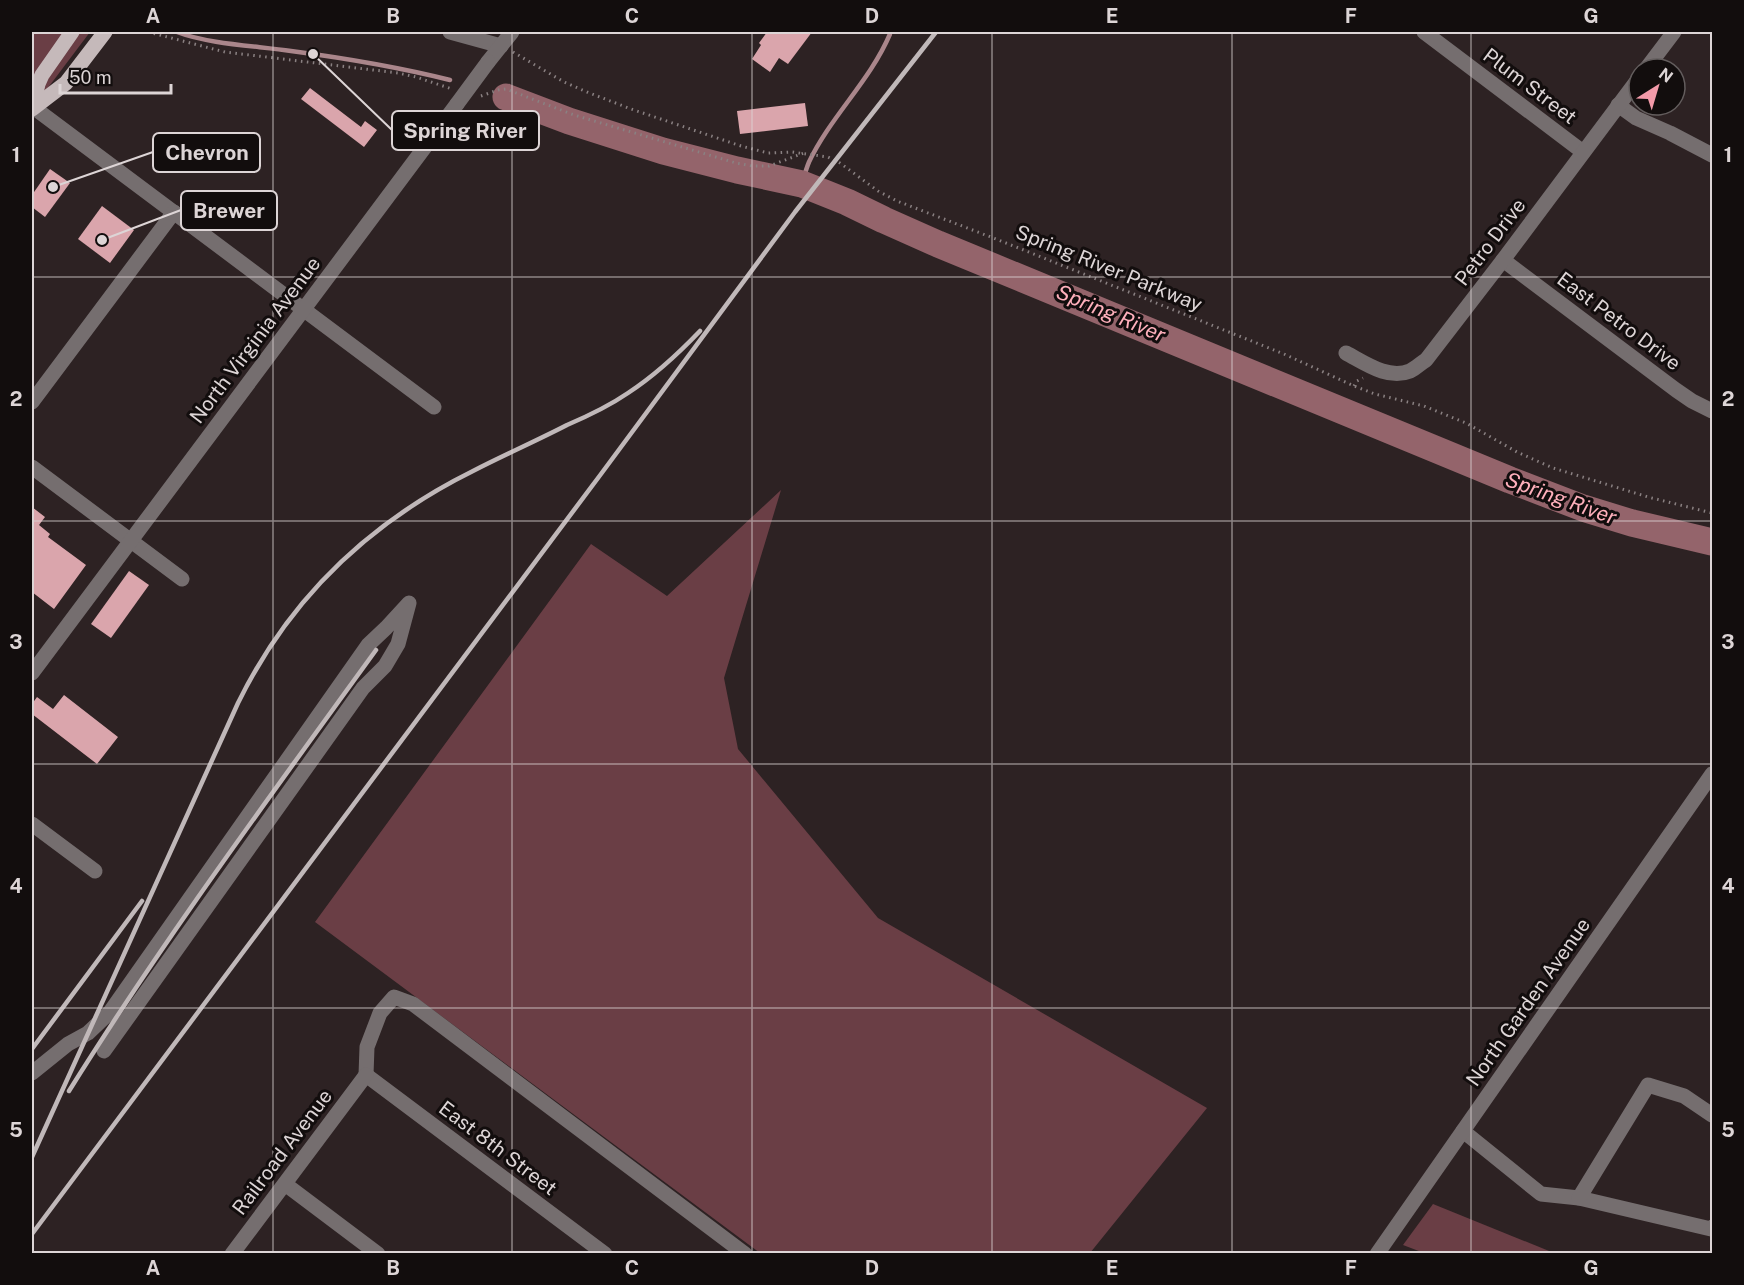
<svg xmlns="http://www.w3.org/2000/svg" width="1744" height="1285" viewBox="0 0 1744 1285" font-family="'Public Sans',sans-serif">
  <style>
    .green { fill: #6a3e45 }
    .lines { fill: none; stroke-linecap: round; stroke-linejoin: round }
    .stream { stroke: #aa868b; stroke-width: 4.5 }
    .river { stroke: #94646b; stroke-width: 27 }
    .building { fill: #daa5ac }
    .path { stroke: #8a8182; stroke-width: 3; stroke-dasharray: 1.5 4.5; stroke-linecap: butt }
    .minor { stroke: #756e6f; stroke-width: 15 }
    .major { stroke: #c5b9ba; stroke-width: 15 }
    .rail { stroke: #c0b8b9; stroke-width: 4.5 }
    .minor-bridge { stroke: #756e6f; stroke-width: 15 }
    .grid { fill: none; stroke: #ddd5d6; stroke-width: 1.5; stroke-opacity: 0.55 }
    .labels { text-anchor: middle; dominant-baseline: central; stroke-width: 6; stroke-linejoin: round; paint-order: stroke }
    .street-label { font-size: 20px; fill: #ddd5d6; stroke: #120d0d }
    .water-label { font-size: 21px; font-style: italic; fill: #feafbb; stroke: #120d0d }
    .leader { fill: none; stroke: #ddd5d6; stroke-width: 2 }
    .callout-dot { fill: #ddd5d6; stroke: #120d0d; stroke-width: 2 }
    .callout { fill: #120d0d; stroke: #ddd5d6; stroke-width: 2 }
    .callout-label { font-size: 21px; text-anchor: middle; font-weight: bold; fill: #ddd5d6 }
    .neatline { fill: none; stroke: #ddd5d6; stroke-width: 2 }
    .grid-label { font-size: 20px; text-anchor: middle; font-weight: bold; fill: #ddd5d6 }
  </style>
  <rect width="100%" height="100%" fill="#2d2223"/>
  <g class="green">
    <polygon points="32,32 90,32 32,109"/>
    <polygon points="781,490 724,678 738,749 878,918 1207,1108 1090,1253 760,1253 315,922 591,544 667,596"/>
    <polygon points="1433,1204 1554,1253 1424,1253 1403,1245"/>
  </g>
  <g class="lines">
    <g class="stream">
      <path d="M177 32C208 44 257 46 291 51 344 58 398 67 450 80"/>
      <path d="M802 184C804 177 806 169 809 162 831 116 870 81 890 34"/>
    </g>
    <polyline class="river" points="506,97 569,121 663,151 737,170 802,184 847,202 884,220 938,244 1510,480 1583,508 1632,523 1712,542"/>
  </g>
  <g class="building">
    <polygon points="767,32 812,32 788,64 779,58 770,72 752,59 761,45 759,43"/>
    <polygon points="310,88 361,127 365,121 377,130 364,147 301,99"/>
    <polygon points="805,103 808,126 740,134 737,111"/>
    <polygon points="50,169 70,183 45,217 32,207 32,195"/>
    <polygon points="102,206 134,230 110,263 78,239"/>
    <polygon points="32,507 45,517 39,525 50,534 48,537 86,565 54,609 32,592"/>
    <polygon points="129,571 149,585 111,638 91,624"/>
    <polygon points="64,695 118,737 97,764 32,714 32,704 37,697 53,709"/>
  </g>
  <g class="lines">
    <g class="path">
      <polyline points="148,32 225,52 398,73 416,77 452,89"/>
      <polyline points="32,35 38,32"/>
      <polyline points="513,52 564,82 587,92 631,109 741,146 768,153 792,152 828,157 840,163 878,191 897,201 996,239 1284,354 1354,386 1375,394 1424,406 1466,423 1517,452 1553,468 1648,497 1712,513"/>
      <polyline points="481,96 498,90 506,89 574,115 736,163 752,166 769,166 804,153"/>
      <polyline points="1354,386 1357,381 1363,378"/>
    </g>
    <g class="minor">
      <polyline points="450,32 501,46"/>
      <polyline points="1424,32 1583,152"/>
      <polyline points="488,62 512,32"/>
      <polyline points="1646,69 1674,32"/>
      <polyline points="1618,105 1636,118 1670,133 1712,155"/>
      <polyline points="33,107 434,407"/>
      <polyline points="1503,260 1676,390 1692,401 1712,411"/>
      <path d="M1346 353C1365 363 1388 380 1410 371 1416 368 1421 363 1426 360L1503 260 1639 78"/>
      <polyline points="32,402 174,212"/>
      <polyline points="32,467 182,579"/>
      <polyline points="32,673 457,104"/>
      <polyline points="32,824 95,871"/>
      <polyline points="32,1073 68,1044 88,1033 110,1012 368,645 386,628 409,603 398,644 385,666 363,688 104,1051"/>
      <polyline points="366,1075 367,1047 380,1013 394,997 413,1004 745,1254"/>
      <polyline points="366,1075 605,1254"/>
      <polyline points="1463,1131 1541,1194 1579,1198 1711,1229 1712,1227"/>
      <polyline points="285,1184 378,1254"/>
      <polyline points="1579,1198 1648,1085 1684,1096 1712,1115"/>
      <polyline points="232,1254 366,1075"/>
      <polyline points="1377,1254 1712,774"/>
    </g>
    <g class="major">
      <polyline points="33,107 38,84 42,75 72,32"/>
      <polyline points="32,109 66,83 105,32"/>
    </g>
    <g class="rail">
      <polyline points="32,1049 142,901"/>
      <path d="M69 1091C164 939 271 795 376 650"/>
      <path d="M32 1157 238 703C289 599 370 522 473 471 504 455 536 441 567 425 588 416 609 406 628 393 654 376 678 354 700 331"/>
      <polyline points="32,1234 601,474 795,212 936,32"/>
    </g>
    <polyline class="minor-bridge" points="457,104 488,62"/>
  </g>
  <path class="grid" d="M273 32V1254M512 32V1254M752 32V1254M992 32V1254M1232 32V1254M1471 32V1254M32 277H1712M32 521H1712M32 764H1712M32 1008H1712"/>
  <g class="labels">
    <g class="street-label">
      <text transform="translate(1530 86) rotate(37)">Plum Street</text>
      <text transform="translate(1490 242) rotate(-53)">Petro Drive</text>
      <text transform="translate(1109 268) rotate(22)">Spring River Parkway</text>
      <text transform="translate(1619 321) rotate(37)">East Petro Drive</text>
      <text transform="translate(255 340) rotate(-53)">North Virginia Avenue</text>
      <text transform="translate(1528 1002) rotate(-55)">North Garden Avenue</text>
      <text transform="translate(498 1148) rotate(37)">East 8th Street</text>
      <text transform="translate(282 1152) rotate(-53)">Railroad Avenue</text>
    </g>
    <g class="water-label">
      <text transform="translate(1111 313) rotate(23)">Spring River</text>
      <text transform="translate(1561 498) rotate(20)">Spring River</text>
    </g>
  </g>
  <path class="leader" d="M313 54L392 130M53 187L153 152M102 240L181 210"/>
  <g class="callout-dot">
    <circle cx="313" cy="54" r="6"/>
    <circle cx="53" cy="187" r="6"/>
    <circle cx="102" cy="240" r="6"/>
  </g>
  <g class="callout">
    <rect x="392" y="111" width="147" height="39" rx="6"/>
    <rect x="153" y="133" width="107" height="39" rx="6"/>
    <rect x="181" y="191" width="96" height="39" rx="6"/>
  </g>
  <g class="callout-label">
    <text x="465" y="138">Spring River</text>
    <text x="207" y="160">Chevron</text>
    <text x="229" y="218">Brewer</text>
  </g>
  <rect width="1744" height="1285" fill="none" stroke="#120d0d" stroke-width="66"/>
  <g transform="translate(1657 87) rotate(37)"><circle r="28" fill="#120d0d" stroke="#635d5d" stroke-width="1.5"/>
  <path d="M0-4.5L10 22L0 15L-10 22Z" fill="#f39aa9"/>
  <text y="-9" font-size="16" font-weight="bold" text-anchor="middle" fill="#ddd5d6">N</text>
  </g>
  <path d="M60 84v9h111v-9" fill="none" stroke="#ddd5d6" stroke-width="3"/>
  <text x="69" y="84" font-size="18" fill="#ddd5d6" stroke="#120d0d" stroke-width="4.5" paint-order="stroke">50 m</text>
  <rect x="33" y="33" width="1678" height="1219" class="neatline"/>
  <g class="grid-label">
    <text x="153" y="23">A</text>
    <text x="393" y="23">B</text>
    <text x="632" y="23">C</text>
    <text x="872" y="23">D</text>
    <text x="1112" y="23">E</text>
    <text x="1351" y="23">F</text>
    <text x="1591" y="23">G</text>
    <text x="16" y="162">1</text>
    <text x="1728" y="162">1</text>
    <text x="16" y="406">2</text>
    <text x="1728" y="406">2</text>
    <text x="16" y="649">3</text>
    <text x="1728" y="649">3</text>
    <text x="16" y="893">4</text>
    <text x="1728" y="893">4</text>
    <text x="16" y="1137">5</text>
    <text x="1728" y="1137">5</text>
    <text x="153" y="1275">A</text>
    <text x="393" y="1275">B</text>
    <text x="632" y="1275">C</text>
    <text x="872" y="1275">D</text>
    <text x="1112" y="1275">E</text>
    <text x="1351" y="1275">F</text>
    <text x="1591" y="1275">G</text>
  </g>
</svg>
